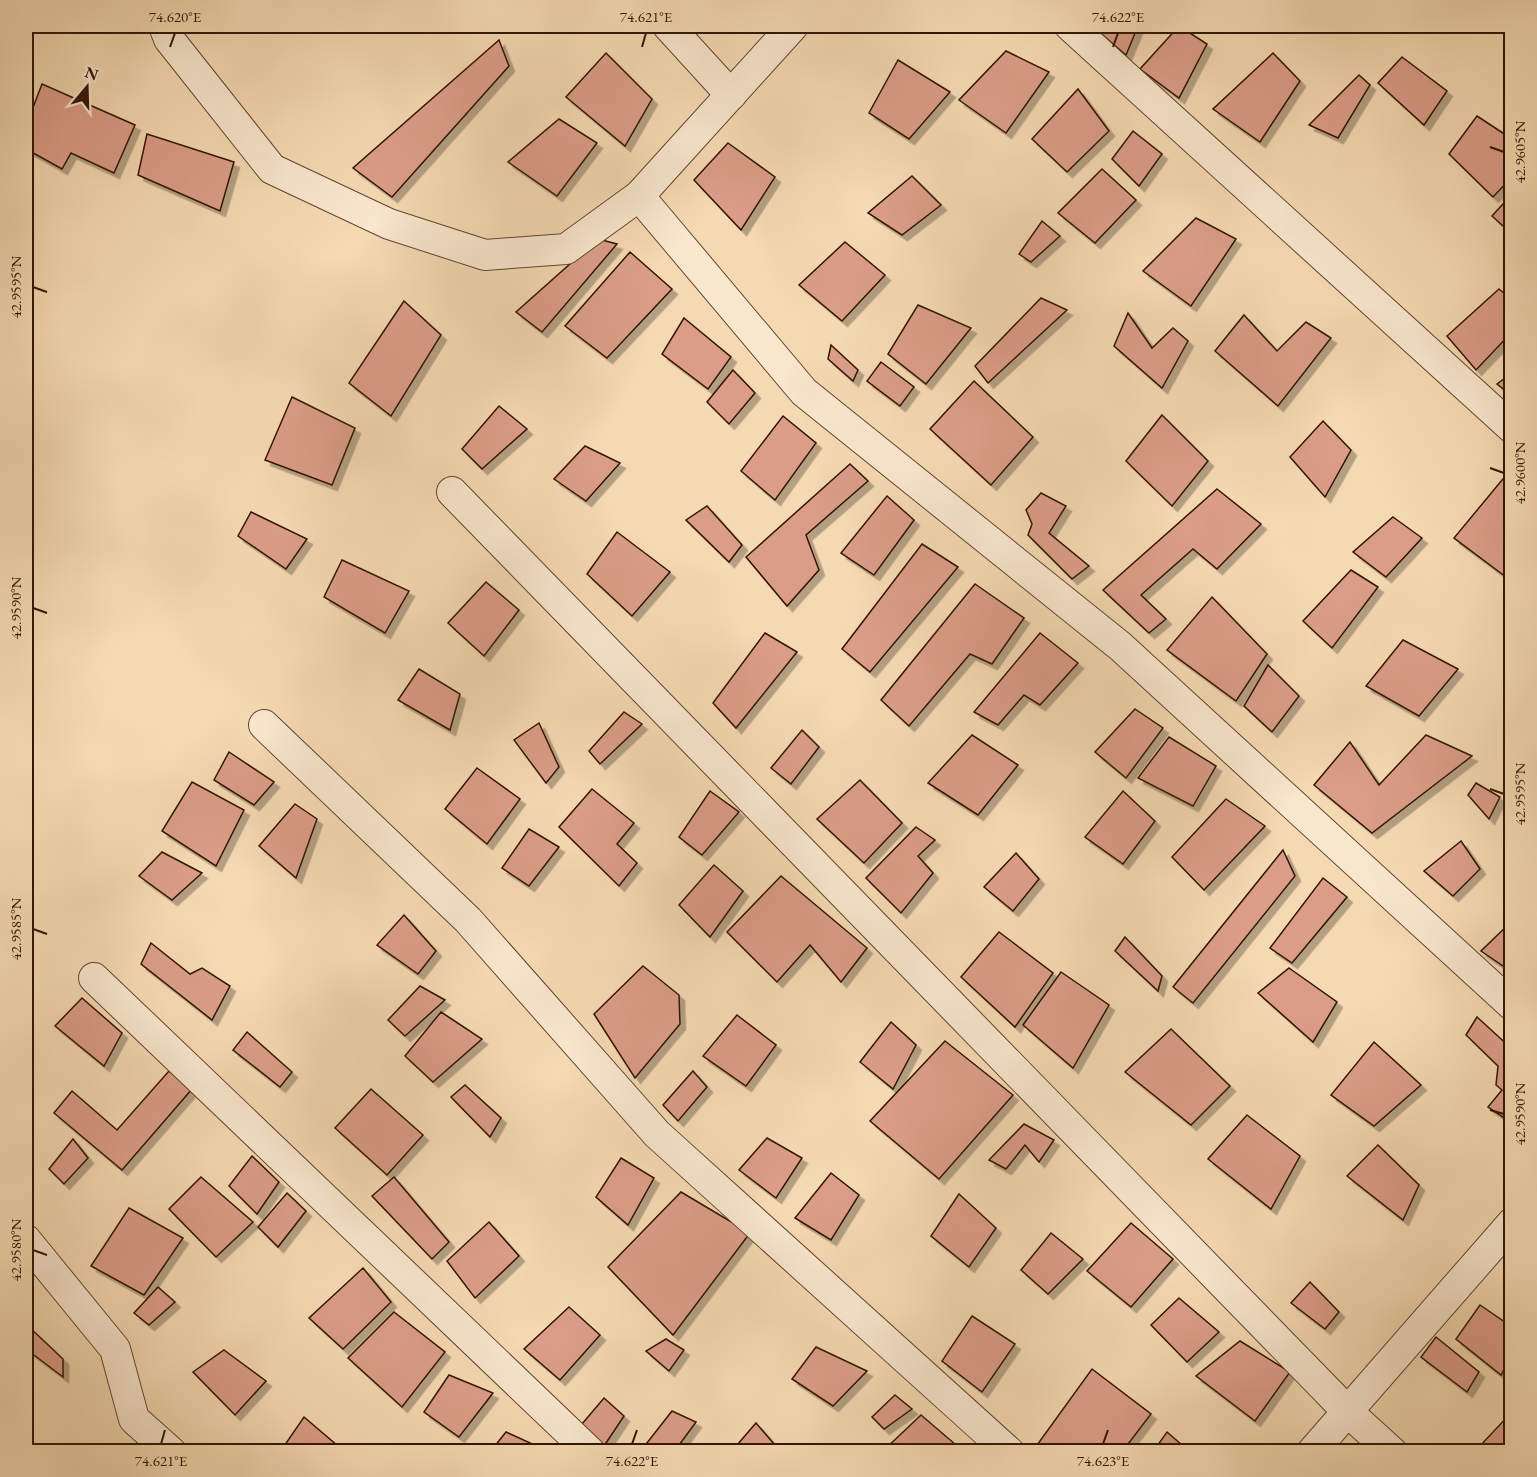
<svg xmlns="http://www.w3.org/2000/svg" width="1537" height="1477" viewBox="0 0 1537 1477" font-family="'EB Garamond',serif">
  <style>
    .building { fill: #db9d88; stroke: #311604; stroke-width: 1.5; filter: url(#shadow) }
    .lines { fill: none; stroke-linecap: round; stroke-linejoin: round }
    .minor-casing { stroke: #624730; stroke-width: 32 }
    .minor { stroke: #f8e6cd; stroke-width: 30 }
    .ticks { fill: none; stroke: #311604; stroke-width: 2 }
    .neatline { fill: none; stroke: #311604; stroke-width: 2 }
    .ticks-label { font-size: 15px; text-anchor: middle; fill: #311604 }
  </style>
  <defs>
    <filter id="shadow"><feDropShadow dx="5.5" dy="5.5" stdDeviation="0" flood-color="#0004"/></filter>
  </defs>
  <rect width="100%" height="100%" fill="#f5d9b2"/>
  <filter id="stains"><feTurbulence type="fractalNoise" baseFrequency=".00333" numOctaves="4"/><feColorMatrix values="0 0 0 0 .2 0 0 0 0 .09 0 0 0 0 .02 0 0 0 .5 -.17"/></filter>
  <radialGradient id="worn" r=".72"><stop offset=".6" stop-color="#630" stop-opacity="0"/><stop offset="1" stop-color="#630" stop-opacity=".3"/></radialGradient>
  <g class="building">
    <polygon points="1092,26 1138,26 1126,55"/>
    <polygon points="1179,26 1207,44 1179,98 1140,69"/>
    <polygon points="499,40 509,66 392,197 353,168"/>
    <polygon points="1006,51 1049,72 1006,133 959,100"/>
    <polygon points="606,53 652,99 625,146 566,97"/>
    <polygon points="1273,53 1300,81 1260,142 1213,109"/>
    <polygon points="1402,57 1447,91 1424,125 1378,83"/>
    <polygon points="898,60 950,92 909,139 869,113"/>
    <polygon points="1359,75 1370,85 1338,138 1309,125"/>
    <polygon points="42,84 135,125 114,173 71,153 62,169 26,149 26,126"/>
    <polygon points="1078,89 1109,131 1067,172 1032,139"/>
    <polygon points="1477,116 1512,139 1512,177 1493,197 1449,154"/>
    <polygon points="559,119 597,143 557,196 508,162"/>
    <polygon points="1133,131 1162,154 1139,186 1112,159"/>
    <polygon points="147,134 234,162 220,211 138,175"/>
    <polygon points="728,143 775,177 741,230 694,180"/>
    <polygon points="1102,169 1136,200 1095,243 1058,213"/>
    <polygon points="912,176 941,205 902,235 868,213"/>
    <polygon points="1512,194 1512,234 1492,216"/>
    <polygon points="1196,218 1236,239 1191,306 1143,271"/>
    <polygon points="1042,221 1060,236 1031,262 1019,254"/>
    <polygon points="598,239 617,244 542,332 516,312"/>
    <polygon points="845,242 885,275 842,321 799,285"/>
    <polygon points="630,252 672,289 607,358 565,326"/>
    <polygon points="1499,289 1512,300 1512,332 1476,370 1447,336"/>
    <polygon points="1041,298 1067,310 988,383 975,366"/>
    <polygon points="404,301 441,335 391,416 349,383"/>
    <polygon points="918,305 971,328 926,384 888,354"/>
    <polygon points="1128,313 1152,348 1173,328 1188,341 1162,388 1114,346"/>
    <polygon points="1244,315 1277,351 1306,322 1331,338 1278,406 1215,351"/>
    <polygon points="684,318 731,357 708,389 662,354"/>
    <polygon points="831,345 858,370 853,381 828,359"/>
    <polygon points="881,362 914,387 900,406 867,381"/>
    <polygon points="733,370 755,393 729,424 707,402"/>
    <polygon points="1512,373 1512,396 1497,384"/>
    <polygon points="974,381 1033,437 991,485 930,429"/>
    <polygon points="292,397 355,428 332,485 265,460"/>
    <polygon points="499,406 527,429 482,469 462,449"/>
    <polygon points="1162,415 1208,461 1172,506 1126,461"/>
    <polygon points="783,416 816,443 775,500 741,471"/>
    <polygon points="1323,421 1351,450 1325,497 1290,457"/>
    <polygon points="585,446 620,463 586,501 554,479"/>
    <polygon points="850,464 868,481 806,535 819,570 787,606 746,557"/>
    <polygon points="1512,468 1512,577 1510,580 1454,538"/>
    <polygon points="1217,489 1261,524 1217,569 1193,549 1141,595 1166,619 1149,633 1103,590"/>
    <polygon points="1041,493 1066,506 1049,533 1089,566 1072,579 1028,535 1032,524 1026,510"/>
    <polygon points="887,496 914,520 874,575 841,553"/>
    <polygon points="707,506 742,545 729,562 686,520"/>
    <polygon points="251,512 307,539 286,569 238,536"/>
    <polygon points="1393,517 1422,538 1386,577 1353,552"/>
    <polygon points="617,532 670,572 632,616 587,574"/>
    <polygon points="922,544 958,567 870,672 842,649"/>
    <polygon points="342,560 409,591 385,633 324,597"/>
    <polygon points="1351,570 1378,587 1332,648 1303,621"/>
    <polygon points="486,582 519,610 484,656 448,623"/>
    <polygon points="975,584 1024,618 992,664 970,654 909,726 881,700"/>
    <polygon points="1212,597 1267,654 1236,701 1167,650"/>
    <polygon points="765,633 797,652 736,728 713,703"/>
    <polygon points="1040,633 1078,663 1040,705 1024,695 998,725 974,712"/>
    <polygon points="1403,640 1458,669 1419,716 1366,686"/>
    <polygon points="1268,665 1299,696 1272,732 1244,706"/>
    <polygon points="419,669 460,694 450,730 398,700"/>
    <polygon points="1135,709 1163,728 1126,778 1095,752"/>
    <polygon points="624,712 642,724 600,764 589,751"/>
    <polygon points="539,723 559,767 546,783 514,740"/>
    <polygon points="802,730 819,747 791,784 771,768"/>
    <polygon points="972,735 1018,765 978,815 928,783"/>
    <polygon points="1426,735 1472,756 1372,833 1314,785 1350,742 1379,785"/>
    <polygon points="1169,737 1216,766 1193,806 1138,778"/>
    <polygon points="229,752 274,782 254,805 214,780"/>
    <polygon points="477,768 520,799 487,844 445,809"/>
    <polygon points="860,780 902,823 864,863 817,819"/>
    <polygon points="192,782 244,810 216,866 162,831"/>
    <polygon points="1476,783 1500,797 1489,819 1468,795"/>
    <polygon points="592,789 634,823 617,844 637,863 619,886 559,827"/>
    <polygon points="710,791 739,812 702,855 679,837"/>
    <polygon points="1123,791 1155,821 1123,864 1085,837"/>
    <polygon points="1226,799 1265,826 1204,890 1172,857"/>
    <polygon points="295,804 317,819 296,878 259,846"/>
    <polygon points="916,827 935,840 918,856 933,873 901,913 866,878"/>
    <polygon points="529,829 559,847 529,886 502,868"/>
    <polygon points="1461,841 1480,869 1453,896 1424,871"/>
    <polygon points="1283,850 1295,876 1193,1003 1173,987"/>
    <polygon points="162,852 202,873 172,900 139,876"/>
    <polygon points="1016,853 1039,879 1013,911 984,887"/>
    <polygon points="714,865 743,891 710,937 679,905"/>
    <polygon points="781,876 867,948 841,982 810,945 777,982 727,932"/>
    <polygon points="1323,878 1347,897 1292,963 1270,948"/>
    <polygon points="404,915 436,951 418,974 377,945"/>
    <polygon points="1510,923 1512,925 1512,972 1481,951"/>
    <polygon points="999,932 1053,973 1015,1027 961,977"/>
    <polygon points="1125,937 1162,976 1158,991 1115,951"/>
    <polygon points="151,943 190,974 202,968 230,986 212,1020 141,964"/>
    <polygon points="643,966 679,995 680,1024 635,1078 594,1014"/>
    <polygon points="1289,968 1337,1002 1313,1042 1258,993"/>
    <polygon points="1061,972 1109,1005 1073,1068 1023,1025"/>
    <polygon points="420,986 445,1000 405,1036 388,1020"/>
    <polygon points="82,998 122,1033 104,1066 55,1026"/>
    <polygon points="441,1012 482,1039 433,1082 405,1056"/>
    <polygon points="737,1015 776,1045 746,1086 703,1056"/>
    <polygon points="1477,1017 1512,1049 1512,1117 1509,1121 1488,1107 1502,1090 1496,1085 1498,1066 1466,1035"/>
    <polygon points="891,1022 916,1045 893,1089 860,1062"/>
    <polygon points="1171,1029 1230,1086 1191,1125 1125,1072"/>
    <polygon points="247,1032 292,1072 280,1087 233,1050"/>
    <polygon points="945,1041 1013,1095 939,1179 870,1121"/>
    <polygon points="1374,1042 1421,1085 1374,1126 1331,1095"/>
    <polygon points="169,1071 192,1089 122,1170 54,1113 72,1091 117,1130"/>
    <polygon points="693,1071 707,1087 678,1121 663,1105"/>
    <polygon points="465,1085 501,1118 490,1137 451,1097"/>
    <polygon points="371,1089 423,1135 387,1175 335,1128"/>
    <polygon points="1247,1115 1300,1156 1271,1209 1208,1159"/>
    <polygon points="1024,1124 1054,1140 1039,1162 1025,1145 1006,1169 989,1160"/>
    <polygon points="767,1138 802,1158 776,1198 739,1170"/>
    <polygon points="73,1139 88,1158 64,1184 49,1169"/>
    <polygon points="1378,1145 1419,1185 1403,1220 1347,1176"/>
    <polygon points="252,1156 279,1182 257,1214 229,1186"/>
    <polygon points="621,1158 654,1178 628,1225 596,1197"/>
    <polygon points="831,1173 859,1195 831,1240 795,1218"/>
    <polygon points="201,1177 253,1222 216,1257 169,1209"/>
    <polygon points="394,1177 449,1242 432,1259 372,1196"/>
    <polygon points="681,1192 750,1233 673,1335 608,1267"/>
    <polygon points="287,1193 306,1211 278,1247 258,1227"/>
    <polygon points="959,1194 996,1228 969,1267 931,1236"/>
    <polygon points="129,1208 183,1238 144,1295 91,1266"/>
    <polygon points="489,1222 519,1256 475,1298 447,1261"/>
    <polygon points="1131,1223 1173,1259 1131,1307 1087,1271"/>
    <polygon points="1051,1233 1083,1259 1048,1294 1021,1270"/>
    <polygon points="363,1268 391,1302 343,1349 309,1318"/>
    <polygon points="1310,1282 1339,1312 1325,1329 1291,1303"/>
    <polygon points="158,1287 175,1302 149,1325 134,1313"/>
    <polygon points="1179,1298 1219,1332 1187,1362 1151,1325"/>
    <polygon points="1480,1305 1512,1327 1512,1354 1501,1375 1456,1339"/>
    <polygon points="569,1307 600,1335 560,1380 524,1349"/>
    <polygon points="394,1312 445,1352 402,1407 348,1358"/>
    <polygon points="972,1316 1015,1344 982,1392 942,1361"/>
    <polygon points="27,1325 63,1359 63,1377 26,1349 26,1327"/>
    <polygon points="1436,1337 1479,1372 1467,1392 1421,1357"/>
    <polygon points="666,1339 684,1350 669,1371 646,1351"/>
    <polygon points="1240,1341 1290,1372 1255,1421 1196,1376"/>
    <polygon points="816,1347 867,1371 833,1406 792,1379"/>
    <polygon points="224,1350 266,1381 235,1415 193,1372"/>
    <polygon points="1092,1369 1151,1414 1122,1452 1032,1452"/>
    <polygon points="449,1375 493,1393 459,1437 424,1412"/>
    <polygon points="895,1395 912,1409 884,1429 872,1417"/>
    <polygon points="604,1398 624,1416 604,1446 582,1424"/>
    <polygon points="672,1411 696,1422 674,1452 647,1452 643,1448"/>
    <polygon points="1511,1413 1512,1452 1479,1452 1476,1450"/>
    <polygon points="921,1415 963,1451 963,1452 882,1452"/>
    <polygon points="304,1417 345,1452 280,1452"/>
    <polygon points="756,1423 781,1452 731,1452"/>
    <polygon points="506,1432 539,1447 536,1452 490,1452"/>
    <polygon points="1167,1432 1190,1452 1158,1452 1155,1449"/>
  </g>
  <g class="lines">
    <defs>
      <g id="minor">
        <polyline points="164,26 169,39 272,169 389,224 485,255 566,249 639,196 793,26"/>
        <polyline points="668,26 731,95"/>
        <polyline points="1070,26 1512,428"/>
        <polyline points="639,196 804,392 1120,646 1512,1005"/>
        <polyline points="452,492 1348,1412 1392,1452"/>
        <polyline points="264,725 468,920 657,1134 1009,1452"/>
        <polyline points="94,978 590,1452"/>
        <polyline points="26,1240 115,1349 134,1419 171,1452"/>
        <polyline points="1312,1452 1512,1223"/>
      </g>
    </defs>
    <use href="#minor" class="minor-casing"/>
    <use href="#minor" class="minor"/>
  </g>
  <path class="ticks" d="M170 47 175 33M642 47 646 33M1113 47 1118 33M1490 147 1504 152M33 287 47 292M1490 468 1504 473M33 608 47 613M1490 789 1504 794M33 929 47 934M1490 1110 1504 1114M33 1250 47 1255M161 1444 165 1430M632 1444 637 1430M1103 1444 1108 1430"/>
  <rect width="1537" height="1477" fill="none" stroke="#f5d9b2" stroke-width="66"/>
  <g transform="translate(87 87) rotate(19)" stroke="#f8e6cd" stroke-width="4.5" paint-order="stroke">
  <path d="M0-4.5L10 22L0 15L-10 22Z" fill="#311604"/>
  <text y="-9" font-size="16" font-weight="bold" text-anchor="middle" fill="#311604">N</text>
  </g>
  <rect x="33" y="33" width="1471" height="1411" class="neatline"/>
  <g class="ticks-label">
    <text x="175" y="22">74.620°E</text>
    <text x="646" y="22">74.621°E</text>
    <text x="1118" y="22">74.622°E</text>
    <text transform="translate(1520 152) rotate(-90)" y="5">42.9605°N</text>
    <text transform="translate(16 287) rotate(-90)" y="5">42.9595°N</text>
    <text transform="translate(1520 473) rotate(-90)" y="5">42.9600°N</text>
    <text transform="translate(16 608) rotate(-90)" y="5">42.9590°N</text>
    <text transform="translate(1520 794) rotate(-90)" y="5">42.9595°N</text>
    <text transform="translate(16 929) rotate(-90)" y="5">42.9585°N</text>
    <text transform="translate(1520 1114) rotate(-90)" y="5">42.9590°N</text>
    <text transform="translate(16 1250) rotate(-90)" y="5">42.9580°N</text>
    <text x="161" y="1466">74.621°E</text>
    <text x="632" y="1466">74.622°E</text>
    <text x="1103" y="1466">74.623°E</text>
  </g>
  <rect width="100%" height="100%" filter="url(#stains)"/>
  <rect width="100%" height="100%" fill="url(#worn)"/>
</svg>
